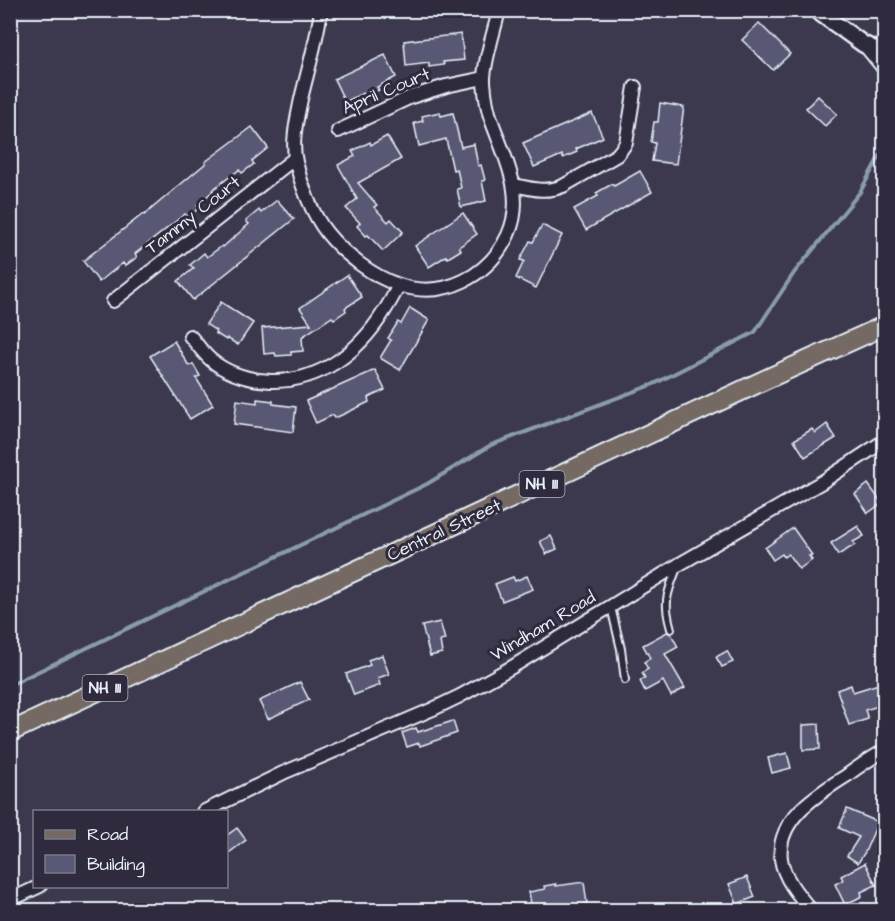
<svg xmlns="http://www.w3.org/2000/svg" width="895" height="921" viewBox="0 0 895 921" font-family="'Architects Daughter',sans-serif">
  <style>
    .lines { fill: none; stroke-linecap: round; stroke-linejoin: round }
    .stream { stroke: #8a9ca9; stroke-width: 4 }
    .building { fill: #595875; stroke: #e8f1f8; stroke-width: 1.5 }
    .service-casing { stroke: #e8f1f8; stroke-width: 10 }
    .minor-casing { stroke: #e8f1f8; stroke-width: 16 }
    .tertiary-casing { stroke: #e8f1f8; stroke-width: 20 }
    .primary-casing { stroke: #e8f1f8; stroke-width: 22 }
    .service { stroke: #2f2a3d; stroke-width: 6 }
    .minor { stroke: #2f2a3d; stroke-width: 12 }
    .tertiary { stroke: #2f2a3d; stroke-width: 15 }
    .primary { stroke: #756964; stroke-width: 18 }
    .labels { text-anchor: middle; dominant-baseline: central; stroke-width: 6; stroke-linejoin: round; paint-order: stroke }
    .shield { fill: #2f2a3d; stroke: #b0b5c0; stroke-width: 1.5 }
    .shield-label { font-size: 16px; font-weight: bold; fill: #e8f1f8 }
    .street-label { font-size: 18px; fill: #e8f1f8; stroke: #2f2a3d }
  </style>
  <rect width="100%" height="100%" fill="#3c384e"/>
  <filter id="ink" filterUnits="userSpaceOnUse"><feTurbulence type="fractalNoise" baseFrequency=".0167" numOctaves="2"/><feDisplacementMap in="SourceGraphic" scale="12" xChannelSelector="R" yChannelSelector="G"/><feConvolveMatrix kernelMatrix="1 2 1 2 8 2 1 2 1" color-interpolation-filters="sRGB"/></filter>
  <g filter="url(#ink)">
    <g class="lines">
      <polyline class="stream" points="10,685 427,484 491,445 654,384 755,332 794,273 860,192 878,159 884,151"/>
    </g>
    <g class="building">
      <polygon points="759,23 790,54 773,70 742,40"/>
      <polygon points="461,34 464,60 443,62 444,65 429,67 429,63 406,66 404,41"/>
      <polygon points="385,55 396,77 377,87 379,90 365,97 363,93 345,102 334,79"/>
      <polygon points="818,96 837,114 825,126 806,108"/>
      <polygon points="660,103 684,107 676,164 652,161 655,143 651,142 654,122 658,122"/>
      <polygon points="440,112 441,116 453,113 461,147 474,144 478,166 481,165 485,180 482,181 486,201 461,207 457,189 461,188 457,169 453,170 446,139 419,146 414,123 423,121 422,116"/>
      <polygon points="592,113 603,137 576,149 577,152 563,158 562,155 534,167 523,143"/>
      <polygon points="252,127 268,148 252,161 254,164 242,173 239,170 212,190 213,191 197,205 199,208 188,217 185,214 135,254 137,257 125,266 123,263 99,282 83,261 143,214 144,215 206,163 205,162"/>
      <polygon points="387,136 401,159 358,183 377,205 374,207 388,222 391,219 403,232 383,251 368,235 366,236 357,226 360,223 346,208 357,199 338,165 355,156 352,151 370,142 371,145"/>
      <polygon points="640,171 652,192 586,230 574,209 598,196 596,193 612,184 614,186"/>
      <polygon points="277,200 294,219 193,300 178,281 194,268 190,265 204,253 207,257 222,246 223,247 249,224 246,221 259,210 261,213"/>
      <polygon points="463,213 477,234 459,247 461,250 448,258 446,256 429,267 415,246"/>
      <polygon points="542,225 562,235 536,288 516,278 524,261 520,260 530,241 533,242"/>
      <polygon points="347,275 362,297 345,308 346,311 334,319 332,317 302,337 303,351 291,352 291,355 276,356 275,353 264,354 262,328 311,324 300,308"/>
      <polygon points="221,302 253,323 238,345 227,338 226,340 215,333 216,331 206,324"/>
      <polygon points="410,308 429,320 400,370 380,358 391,340 388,338 398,322 401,324"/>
      <polygon points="174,341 189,366 193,364 200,376 196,378 213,405 190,419 150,356"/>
      <polygon points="375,370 385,390 368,398 369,402 344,414 335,418 333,415 316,423 306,401"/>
      <polygon points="257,399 273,401 273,404 296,407 293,432 234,424 237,400 257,403"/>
      <polygon points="827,424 836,438 805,457 794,440 812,429 815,433"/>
      <polygon points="868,484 882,503 868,513 855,494"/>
      <polygon points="858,526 864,536 853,542 855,545 838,555 831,543"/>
      <polygon points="793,528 812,555 809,556 812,560 799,569 788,554 784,557 782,554 773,560 765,548"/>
      <polygon points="551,536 557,549 546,554 540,541"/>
      <polygon points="527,576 533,589 502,601 495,584 513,577 515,581"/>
      <polygon points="440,622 445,640 440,641 442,653 430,656 422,626"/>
      <polygon points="667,632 671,634 678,647 665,654 685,688 671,696 663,681 645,691 640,681 645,678 642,673 648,669 644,662 650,658 643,645"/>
      <polygon points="727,651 733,662 722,667 716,657"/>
      <polygon points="382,655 389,674 378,678 380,685 354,695 346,674 370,665 368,660"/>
      <polygon points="300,682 309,700 268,719 259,701"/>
      <polygon points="885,682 885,704 865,710 868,719 849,725 837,690 851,685 853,692"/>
      <polygon points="453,721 457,733 420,746 419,743 407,747 402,733 416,728 418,732"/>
      <polygon points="819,724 820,749 803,750 803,725"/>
      <polygon points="787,753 791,768 772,773 768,758"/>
      <polygon points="847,809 878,822 865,852 858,863 847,856 859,837 839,828"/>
      <polygon points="237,828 246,840 226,855 226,836"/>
      <polygon points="865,863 876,885 861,892 862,896 845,905 835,884 843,880 841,876"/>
      <polygon points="747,877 755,897 737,904 729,884"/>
      <polygon points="584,882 587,904 573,906 574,910 532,910 529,892 545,889 544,886 556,884 556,886"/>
    </g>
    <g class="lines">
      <defs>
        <g id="service">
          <polyline points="611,607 621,649 625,680"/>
          <path d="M671 629C663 601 667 594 677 568"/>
        </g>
        <g id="minor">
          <path d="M321 10C317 40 308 70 301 99 297 119 291 142 296 162 301 185 312 214 327 233 344 254 373 277 399 285 444 300 489 276 508 235 526 196 505 158 492 122 487 109 485 95 484 82 483 64 495 29 499 10"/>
          <polyline points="866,47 884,69"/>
          <polyline points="338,131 411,97 446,86 484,78"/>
          <path d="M514 185C532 189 546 193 563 186L617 155 621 150 626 143 635 87"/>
          <polyline points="113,301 295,158"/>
          <path d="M190 336C197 344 203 353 211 360 228 374 249 380 271 381 319 382 358 353 383 313 389 304 394 295 399 285"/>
          <polyline points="203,812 283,773 433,709 460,696 512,667 678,565 822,482 884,441"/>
          <polyline points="10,900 40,886"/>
          <path d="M811 910C799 896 784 879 781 859 776 819 818 794 846 776 858 767 871 758 884 751"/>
        </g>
        <polyline id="tertiary" points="816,10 863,44 884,54"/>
        <polyline id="primary" points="10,732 771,377 884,326"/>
      </defs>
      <use href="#service" class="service-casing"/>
      <use href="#minor" class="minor-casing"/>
      <use href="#tertiary" class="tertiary-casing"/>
      <use href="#primary" class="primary-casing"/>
      <use href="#service" class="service"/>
      <use href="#minor" class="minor"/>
      <use href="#tertiary" class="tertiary"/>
      <use href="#primary" class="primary"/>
    </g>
  </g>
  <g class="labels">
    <g class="shield">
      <rect x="519.5" y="471" width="45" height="26" rx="4.5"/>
      <rect x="82.5" y="675" width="45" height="26" rx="4.5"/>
    </g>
    <g class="shield-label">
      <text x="542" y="484">NH 111</text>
      <text x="105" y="688">NH 111</text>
    </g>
    <g class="street-label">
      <text transform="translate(386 91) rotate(-23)">April Court</text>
      <text transform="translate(193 215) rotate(-38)">Tammy Court</text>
      <text transform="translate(444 530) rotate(-25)">Central Street</text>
      <text transform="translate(543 626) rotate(-31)">Windham Road</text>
    </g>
  </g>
  <rect width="895" height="921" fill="none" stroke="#2f2a3d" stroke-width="36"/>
  <rect x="18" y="18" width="859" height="885" fill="none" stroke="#e8f1f8" stroke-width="2" filter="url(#ink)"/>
  <rect x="33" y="810" width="195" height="78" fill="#2f2a3d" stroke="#797a88" stroke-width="1.5"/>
  <rect x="45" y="830" width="30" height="9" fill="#756964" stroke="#797a88" stroke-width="1.5"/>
  <text x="87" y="840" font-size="18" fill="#e8f1f8">Road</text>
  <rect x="45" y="855" width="30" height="18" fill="#595875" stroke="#797a88" stroke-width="1.5"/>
  <text x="87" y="870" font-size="18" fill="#e8f1f8">Building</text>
</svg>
